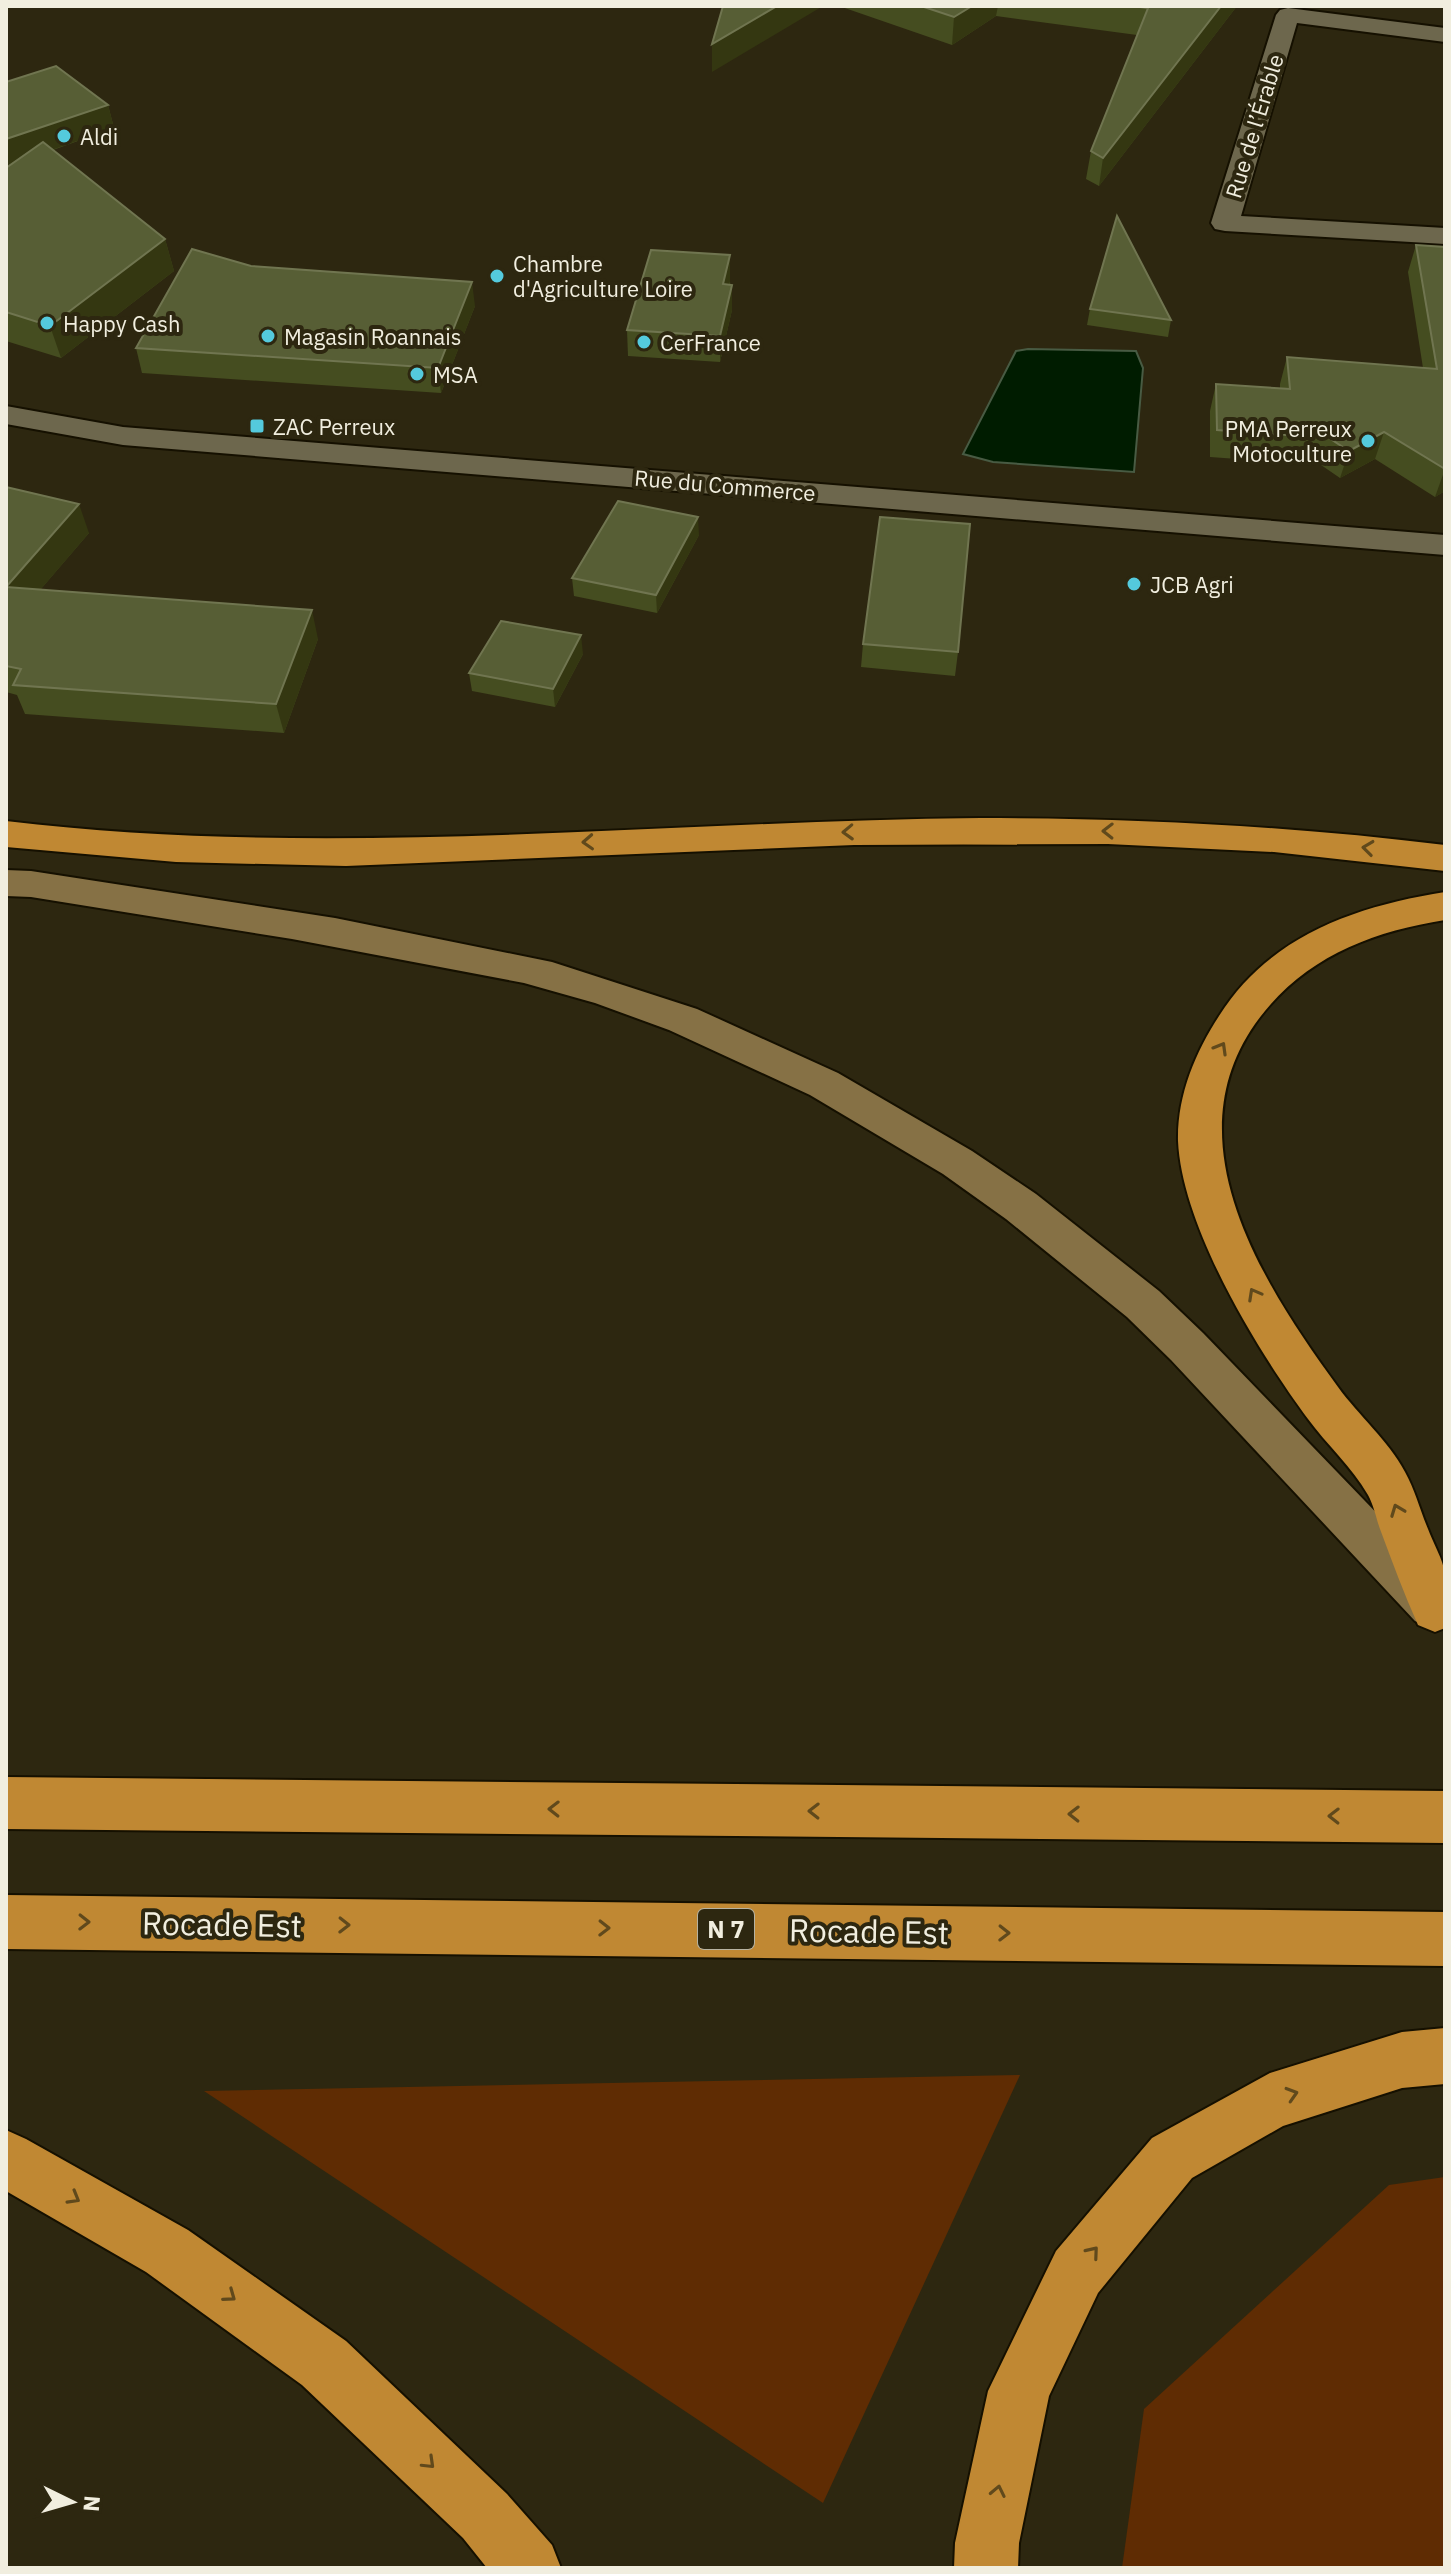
<svg xmlns="http://www.w3.org/2000/svg" width="1451" height="2574" viewBox="0 0 1451 2574" font-family="'IBM Plex Sans',sans-serif">
  <style>
    .green { fill: #5f2c03 }
    .water { fill: #001c00; stroke: #485b43; stroke-width: 2 }
    .lines { fill: none; stroke-linecap: round; stroke-linejoin: round }
    .street-casing { stroke: #151000; stroke-width: 4 }
    .secondary-casing { stroke: #151000; stroke-width: 4 }
    .highway-casing { stroke: #151000; stroke-width: 4 }
    .street { fill: #6d674d; fill-rule: evenodd }
    .secondary { fill: #867145; fill-rule: evenodd }
    .highway { fill: #c08833; fill-rule: evenodd }
    .wall { fill: #454d20 }
    .shaded-wall { fill: #343711 }
    .building { fill: #575e35; stroke: #707550; stroke-width: 2 }
    .oneway { stroke: #60491c }
    .poi-dot { fill: #54cadd; stroke: #2d2710; stroke-width: 3 }
    .labels { text-anchor: middle; dominant-baseline: central; stroke-width: 8; stroke-linejoin: round; paint-order: stroke }
    .far-street-label { font-size: 22px; fill: #f1eedf; stroke: #2d2710 }
    .far-poi-label { font-size: 22px; fill: #f1eedf; stroke: #2d2710; text-anchor: start }
    .shield { fill: #2d2710; stroke: #b6b2a1; stroke-width: 2 }
    .shield-label { font-size: 24px; font-weight: bold; fill: #f1eedf }
    .near-street-label { font-size: 32px; fill: #f1eedf; stroke: #2d2710 }
  </style>
  <rect width="100%" height="100%" fill="#2d2710"/>
  <g class="green">
    <polygon points="1020,2075 823,2503 204,2091"/>
    <polygon points="1445,2177 1445,2568 1122,2568 1144,2409 1389,2185"/>
  </g>
  <polygon class="water" points="1028,349 1136,351 1143,368 1134,472 993,462 963,454 1016,351"/>
  <g class="lines">
    <defs>
      <g id="street">
        <polygon points="1288,8 1445,28 1445,42 1297,23 1241,216 1445,228 1445,244 1225,231 1215,229 1211,223 1276,15 1280,10"/>
        <polygon points="6,406 123,427 1445,535 1445,555 123,445 6,424"/>
      </g>
      <polygon id="secondary" points="6,870 31,871 335,918 552,962 697,1009 838,1073 972,1151 1036,1194 1159,1291 1203,1333 1445,1584 1445,1623 1432,1628 1415,1621 1171,1360 1127,1317 1006,1219 943,1174 810,1095 669,1030 595,1003 524,983 292,939 31,897 6,896"/>
      <g id="highway">
        <path d="M981 818C1137 818 1290 826 1445 845V871L1274 852 1108 844 854 845 346 866 176 862 6 847V821C330 860 656 821 981 818Z"/>
        <path d="M1445 892V920C1369 932 1301 959 1255 1024 1171 1144 1265 1287 1338 1387 1359 1416 1388 1440 1405 1472 1415 1490 1420 1510 1428 1529 1433 1543 1443 1559 1445 1574 1447 1591 1445 1610 1445 1628L1435 1632 1418 1625C1404 1594 1392 1561 1380 1529 1376 1518 1374 1506 1368 1495 1352 1467 1327 1445 1308 1419 1257 1350 1182 1227 1178 1141 1177 1096 1195 1053 1219 1016 1269 936 1356 906 1445 892Z"/>
        <polygon points="6,1777 1445,1791 1445,1843 6,1829"/>
        <polygon points="6,1895 1445,1912 1445,1966 6,1949"/>
        <polygon points="1445,2028 1445,2084 1402,2088 1283,2126 1192,2178 1098,2293 1049,2396 1019,2543 1018,2568 954,2568 955,2543 988,2391 1056,2251 1152,2138 1270,2073 1402,2032"/>
        <polygon points="6,2130 26,2139 188,2230 346,2341 507,2494 552,2545 561,2568 487,2568 463,2538 302,2385 146,2272 6,2191"/>
      </g>
    </defs>
    <use href="#street" class="street-casing"/>
    <use href="#secondary" class="secondary-casing"/>
    <use href="#highway" class="highway-casing"/>
    <use href="#street" class="street"/>
    <use href="#secondary" class="secondary"/>
    <use href="#highway" class="highway"/>
  </g>
  <g class="wall">
    <polygon points="839,6 1237,6 1099,186 1086,179 1091,151 1137,35 996,16 952,45"/>
    <polygon points="6,82 108,105 114,128 53,150 165,239 174,271 61,358 6,341 6,168 12,164 6,166"/>
    <polygon points="1416,245 1445,247 1445,491 1435,497 1375,459 1340,478 1321,465 1210,457 1210,411 1216,384 1280,388 1280,384 1287,357 1423,368 1408,272"/>
    <polygon points="251,266 475,306 441,393 142,373 136,348"/>
    <polygon points="730,281 732,310 720,362 628,356 627,330"/>
    <polygon points="1090,309 1171,320 1168,337 1087,325"/>
    <polygon points="6,487 89,533 40,590 318,639 284,733 25,714 17,695 6,692"/>
    <polygon points="699,535 657,613 574,596 572,578"/>
    <polygon points="863,644 958,652 955,676 861,667"/>
    <polygon points="583,654 555,707 472,691 469,673"/>
  </g>
  <g class="shaded-wall">
    <polygon points="777,6 823,6 712,72 712,44"/>
    <polygon points="972,6 998,6 996,16 952,45 954,17"/>
    <polygon points="1221,6 1237,6 1099,186 1103,158"/>
    <polygon points="108,105 114,128 6,166 6,139"/>
    <polygon points="165,239 174,271 61,358 50,326"/>
    <polygon points="730,255 730,281 723,310 723,284"/>
    <polygon points="472,282 475,306 441,393 438,368"/>
    <polygon points="732,285 732,310 720,362 720,336"/>
    <polygon points="1384,432 1375,459 1340,478 1349,451"/>
    <polygon points="1445,469 1445,491 1435,497"/>
    <polygon points="79,504 89,533 17,617 6,587"/>
    <polygon points="698,517 699,535 657,613 656,595"/>
    <polygon points="312,610 318,639 284,733 276,704"/>
    <polygon points="581,635 583,654 555,707 553,689"/>
  </g>
  <g class="building">
    <polygon points="723,6 777,6 712,44"/>
    <polygon points="921,6 972,6 954,17"/>
    <polygon points="1132,6 1221,6 1103,158 1091,151 1148,8"/>
    <polygon points="56,66 108,105 6,139 6,82"/>
    <polygon points="43,142 165,239 50,326 6,312 6,168"/>
    <polygon points="1117,216 1171,320 1090,309"/>
    <polygon points="1416,245 1445,247 1445,469 1384,432 1349,451 1329,438 1217,430 1216,384 1290,389 1287,357 1437,369"/>
    <polygon points="192,249 251,266 472,282 438,368 136,348"/>
    <polygon points="651,250 730,255 723,284 732,285 720,336 627,330"/>
    <polygon points="6,487 79,504 6,587"/>
    <polygon points="618,501 698,517 656,595 572,578"/>
    <polygon points="880,517 970,524 958,652 863,644"/>
    <polygon points="6,587 312,610 276,704 13,685 21,669 6,666"/>
    <polygon points="501,621 581,635 553,689 469,673"/>
  </g>
  <defs><path id="oneway-chevron" d="M-2-3.5L2.5 0L-2 3.5" fill="none" stroke-width="1.6" stroke-linecap="round" stroke-linejoin="round" transform="scale(2)"/></defs>
  <g class="oneway">
    <use href="#oneway-chevron" transform="translate(1108 831) rotate(-179)"/>
    <use href="#oneway-chevron" transform="translate(848 832) rotate(178)"/>
    <use href="#oneway-chevron" transform="translate(588 842) rotate(177)"/>
    <use href="#oneway-chevron" transform="translate(1368 848) rotate(-173)"/>
    <use href="#oneway-chevron" transform="translate(1221 1048) rotate(-60)"/>
    <use href="#oneway-chevron" transform="translate(1254 1294) rotate(-119)"/>
    <use href="#oneway-chevron" transform="translate(1397 1510) rotate(-111)"/>
    <use href="#oneway-chevron" transform="translate(554 1809) rotate(-179)"/>
    <use href="#oneway-chevron" transform="translate(814 1811) rotate(-179)"/>
    <use href="#oneway-chevron" transform="translate(1074 1814) rotate(-179)"/>
    <use href="#oneway-chevron" transform="translate(1334 1816) rotate(-179)"/>
    <use href="#oneway-chevron" transform="translate(84 1922) rotate(1)"/>
    <use href="#oneway-chevron" transform="translate(344 1925) rotate(1)"/>
    <use href="#oneway-chevron" transform="translate(604 1928) rotate(1)"/>
    <use href="#oneway-chevron" transform="translate(1004 1933) rotate(1)"/>
    <use href="#oneway-chevron" transform="translate(1292 2094) rotate(-17)"/>
    <use href="#oneway-chevron" transform="translate(74 2198) rotate(30)"/>
    <use href="#oneway-chevron" transform="translate(1093 2252) rotate(-50)"/>
    <use href="#oneway-chevron" transform="translate(230 2296) rotate(36)"/>
    <use href="#oneway-chevron" transform="translate(429 2463) rotate(44)"/>
    <use href="#oneway-chevron" transform="translate(998 2491) rotate(-78)"/>
  </g>
  <g class="poi-dot">
    <circle cx="64" cy="136" r="8"/>
    <circle cx="497" cy="276" r="8"/>
    <circle cx="47" cy="323" r="8"/>
    <circle cx="268" cy="336" r="8"/>
    <circle cx="644" cy="342" r="8"/>
    <circle cx="417" cy="374" r="8"/>
    <rect x="249" y="418" width="16" height="16" rx="4"/>
    <circle cx="1368" cy="441" r="8"/>
    <circle cx="1134" cy="584" r="8"/>
  </g>
  <g class="labels">
    <g class="far-street-label">
      <text transform="translate(1254 126) rotate(-73)">Rue de l’Érable</text>
      <text transform="translate(725 485) rotate(5)">Rue du Commerce</text>
    </g>
    <g class="far-poi-label">
      <text x="80" y="136">Aldi</text>
      <text x="513" y="263">Chambre<tspan x="513" dy="25">d'Agriculture Loire</tspan></text>
      <text x="63" y="323">Happy Cash</text>
      <text x="284" y="336">Magasin Roannais</text>
      <text x="660" y="342">CerFrance</text>
      <text x="433" y="374">MSA</text>
      <text x="273" y="426">ZAC Perreux</text>
      <text x="1352" y="428" text-anchor="end">PMA Perreux<tspan x="1352" dy="25">Motoculture</tspan></text>
      <text x="1150" y="584">JCB Agri</text>
    </g>
    <rect class="shield" x="698" y="1909" width="56" height="40" rx="6"/>
    <g class="shield-label">
      <text x="726" y="1929">N 7</text>
    </g>
    <g class="near-street-label">
      <text transform="translate(222 1924) rotate(1)">Rocade Est</text>
      <text transform="translate(869 1931) rotate(1)">Rocade Est</text>
    </g>
  </g>
  <rect width="1451" height="2574" fill="none" stroke="#f1eedf" stroke-width="16"/>
  <g transform="translate(72 2502) rotate(95)" stroke="#2d2710" stroke-width="6" paint-order="stroke">
  <path d="M0-6L14 30L0 20L-14 30Z" fill="#f1eedf"/>
  <text y="-12" font-size="22" font-weight="bold" text-anchor="middle" fill="#f1eedf">N</text>
  </g>
</svg>
